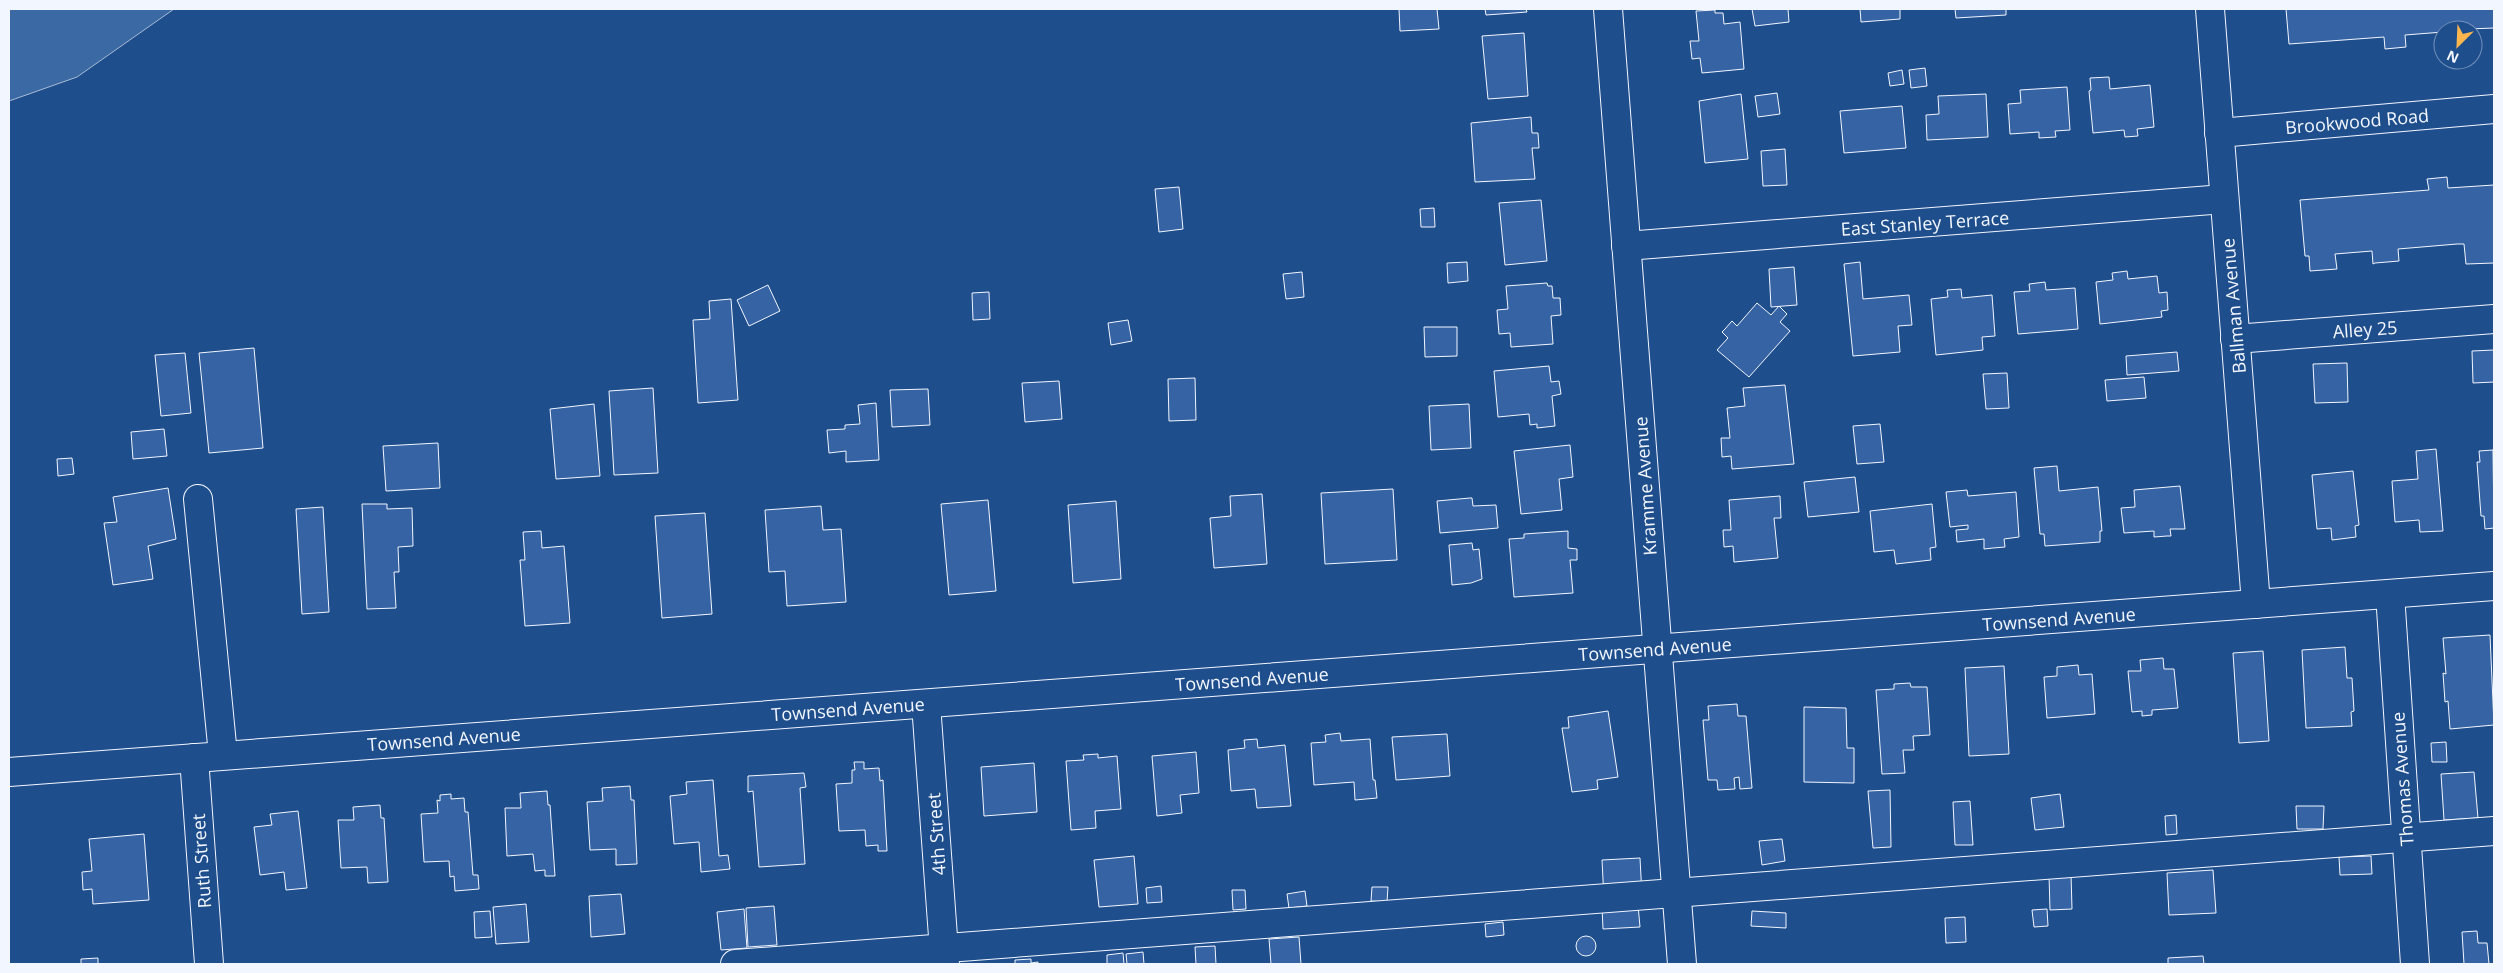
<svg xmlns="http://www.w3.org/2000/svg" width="2503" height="973" viewBox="0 0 2503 973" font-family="'Open Sans',sans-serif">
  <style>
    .water { fill: #3b69a3; stroke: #a8bbd7 }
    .building { fill: #3563a3; stroke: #f2f6ff }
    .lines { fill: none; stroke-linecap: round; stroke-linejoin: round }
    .minor-casing { stroke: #f2f6ff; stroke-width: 30 }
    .minor { stroke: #1f4e8c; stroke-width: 28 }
    .labels { text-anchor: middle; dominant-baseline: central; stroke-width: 4; stroke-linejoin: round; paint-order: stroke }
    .street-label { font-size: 18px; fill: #f2f6ff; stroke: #1f4e8c }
  </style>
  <rect width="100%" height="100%" fill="#1f4e8c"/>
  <polygon class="water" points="9,9 174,9 77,77 9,101"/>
  <g class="building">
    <polygon points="1399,9 1437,9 1439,29 1400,31"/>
    <polygon points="1485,9 1526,9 1527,12 1486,15"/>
    <polygon points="1752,9 1788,9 1789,22 1755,26"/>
    <polygon points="1860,9 1900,9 1900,19 1861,22"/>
    <polygon points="1955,9 2006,9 2006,15 1956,18"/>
    <polygon points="2286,9 2494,9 2494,28 2443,30 2443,32 2405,35 2406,47 2385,49 2384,37 2289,44"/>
    <polygon points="1715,10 1715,13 1723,13 1724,24 1740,22 1744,69 1702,73 1700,58 1692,59 1690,41 1699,41 1696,11"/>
    <polygon points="1524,33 1528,96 1488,99 1482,36"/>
    <polygon points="1925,68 1927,86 1911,88 1909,70"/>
    <polygon points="1902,70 1904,84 1890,86 1888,73"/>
    <polygon points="2109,77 2110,89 2150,85 2154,127 2137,129 2138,136 2125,137 2124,130 2093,133 2089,91 2091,90 2090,78"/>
    <polygon points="2067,87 2070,130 2055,131 2056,137 2039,138 2039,132 2010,134 2008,104 2021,103 2020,90"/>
    <polygon points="1777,93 1780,114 1758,117 1755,96"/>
    <polygon points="1741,94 1748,159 1705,163 1699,101"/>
    <polygon points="1986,94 1988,137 1927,140 1926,115 1939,114 1938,96"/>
    <polygon points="1902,106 1906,148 1844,153 1840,111"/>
    <polygon points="1531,117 1532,133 1538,133 1539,148 1532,148 1535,179 1475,182 1471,123"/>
    <polygon points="1785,149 1787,185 1763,186 1761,151"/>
    <polygon points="2447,177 2448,188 2494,185 2494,263 2466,264 2464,244 2457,244 2398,249 2399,261 2375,263 2373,264 2372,251 2335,254 2337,269 2310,271 2309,256 2305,256 2300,200 2429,190 2427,179"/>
    <polygon points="1179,187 1183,229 1159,232 1155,189"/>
    <polygon points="1541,200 1547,261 1505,265 1499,203"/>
    <polygon points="1434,208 1435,227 1421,227 1420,209"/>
    <polygon points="1467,262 1468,281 1448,283 1447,263"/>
    <polygon points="1860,262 1863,299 1909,295 1912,325 1898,326 1900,352 1853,356 1844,264"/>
    <polygon points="1794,267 1797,305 1771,307 1769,269"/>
    <polygon points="2127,271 2128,279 2157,276 2159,293 2167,292 2168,310 2161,311 2162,317 2100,324 2096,282 2113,280 2112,273"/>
    <polygon points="1302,272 1304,297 1286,299 1283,274"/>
    <polygon points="2045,282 2046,290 2075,288 2078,329 2018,334 2014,292 2030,291 2029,284"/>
    <polygon points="1547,283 1548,286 1552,286 1553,298 1560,298 1561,315 1551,316 1553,344 1511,347 1510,333 1499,334 1497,310 1508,309 1506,286"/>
    <polygon points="768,285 780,311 749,326 737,300"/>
    <polygon points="1961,289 1962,298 1992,295 1995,336 1982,337 1983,350 1936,355 1931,299 1948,297 1947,290"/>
    <polygon points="989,292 990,319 973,320 972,293"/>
    <polygon points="731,299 738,400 698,403 693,320 710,319 709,301"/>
    <polygon points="1757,303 1771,315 1779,306 1787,314 1780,322 1790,331 1749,377 1717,350 1728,338 1722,332 1725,329 1732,321 1737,326"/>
    <polygon points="1128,320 1132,341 1111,345 1108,323"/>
    <polygon points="1424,327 1457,327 1457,356 1425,357"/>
    <polygon points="254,348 263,448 209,453 199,353"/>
    <polygon points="2494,350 2494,382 2473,383 2472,351"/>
    <polygon points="2177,352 2179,371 2127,375 2126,356"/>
    <polygon points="185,353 191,413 161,416 155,355"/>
    <polygon points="2347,363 2348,402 2315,403 2313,364"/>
    <polygon points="1549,366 1551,382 1559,381 1561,394 1552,396 1555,426 1537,428 1537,424 1530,425 1529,414 1498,417 1494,371"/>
    <polygon points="2007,373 2009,408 1986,409 1983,374"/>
    <polygon points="2144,377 2146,398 2107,401 2105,380"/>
    <polygon points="1195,378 1196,420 1169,421 1168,379"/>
    <polygon points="1059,381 1062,419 1025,422 1022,383"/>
    <polygon points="1785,385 1794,464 1732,469 1731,456 1722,457 1721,438 1730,438 1727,408 1745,406 1743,388"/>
    <polygon points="653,388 658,473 614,475 609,391"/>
    <polygon points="928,389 930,425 892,427 890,390"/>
    <polygon points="876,403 879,460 846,462 846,451 829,453 827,430 845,429 845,425 860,424 858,405"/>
    <polygon points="594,404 600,476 556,479 550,409"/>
    <polygon points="1469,404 1471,448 1431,450 1429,406"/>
    <polygon points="1880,424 1884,462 1857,464 1853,426"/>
    <polygon points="164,429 167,456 133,459 131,432"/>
    <polygon points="438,443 440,488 386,491 383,446"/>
    <polygon points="1570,445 1573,477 1559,479 1562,510 1521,514 1514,451"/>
    <polygon points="2436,449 2443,531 2420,532 2419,520 2395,522 2392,481 2418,479 2416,451"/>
    <polygon points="2493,450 2494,528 2485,529 2484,516 2481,516 2477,462 2480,462 2479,451"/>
    <polygon points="72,458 74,474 58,476 57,459"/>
    <polygon points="2057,466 2059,491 2098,487 2102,531 2100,531 2100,542 2045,546 2044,534 2040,534 2034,468"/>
    <polygon points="2353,471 2359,525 2355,526 2356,537 2332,540 2331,528 2317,529 2312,475"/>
    <polygon points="1855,477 1859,512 1808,517 1804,482"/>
    <polygon points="2180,486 2185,529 2170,529 2171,536 2167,536 2154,537 2154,531 2124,533 2121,508 2135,507 2134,490"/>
    <polygon points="168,488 176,539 148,546 153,579 113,585 104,523 117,522 113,497"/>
    <polygon points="1393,489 1397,560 1325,564 1321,493"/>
    <polygon points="1967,490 1968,496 2016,492 2019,537 2004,539 2005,547 1993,548 1984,549 1984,539 1957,542 1956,530 1968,529 1968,525 1950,527 1946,492"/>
    <polygon points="1262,494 1267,564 1214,568 1210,518 1231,516 1230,496"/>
    <polygon points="1780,496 1781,518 1774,518 1778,558 1734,562 1733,546 1724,547 1723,530 1731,530 1729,500"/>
    <polygon points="1470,498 1472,498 1473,506 1496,505 1498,528 1440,533 1437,501"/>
    <polygon points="988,500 996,591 949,595 941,504"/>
    <polygon points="1116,501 1121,579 1073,583 1068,505"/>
    <polygon points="362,504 387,504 387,509 412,508 413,546 398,547 399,572 394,572 396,608 367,609"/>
    <polygon points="1932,504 1936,547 1930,548 1931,560 1896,564 1894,550 1874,552 1870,511"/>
    <polygon points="821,506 823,530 841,529 846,602 787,606 785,571 769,572 765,510"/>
    <polygon points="323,507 329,612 302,614 296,509"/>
    <polygon points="705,513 712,614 662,618 655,516"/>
    <polygon points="541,531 542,548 564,546 570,623 525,626 520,560 525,560 523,532"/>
    <polygon points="1568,531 1568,548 1577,549 1577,560 1570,560 1573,593 1514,597 1509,539 1524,538 1524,534"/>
    <polygon points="1472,543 1473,550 1479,549 1482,579 1471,583 1452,585 1449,545"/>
    <polygon points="2490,635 2494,725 2450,729 2448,701 2445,702 2443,673 2446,674 2443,638"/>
    <polygon points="2345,647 2347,678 2352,678 2354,711 2351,712 2352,726 2306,728 2302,650"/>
    <polygon points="2263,651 2269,741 2239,743 2233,653"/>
    <polygon points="2163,658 2164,669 2174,669 2178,708 2152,710 2152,715 2142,716 2142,711 2132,712 2128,671 2141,671 2140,660"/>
    <polygon points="2078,665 2079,675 2092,674 2095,714 2047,718 2044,677 2057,676 2057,667"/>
    <polygon points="2004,666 2009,754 1969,756 1965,668"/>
    <polygon points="1910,683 1911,687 1927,687 1930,735 1913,736 1914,750 1903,750 1905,773 1882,774 1876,690 1894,689 1894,684"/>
    <polygon points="1737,704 1738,716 1746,716 1752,788 1740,789 1739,777 1734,778 1735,789 1718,790 1717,780 1708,780 1703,720 1709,720 1708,706"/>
    <polygon points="1804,707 1846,708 1847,748 1854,748 1854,783 1804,782"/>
    <polygon points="1608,711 1618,777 1597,780 1598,789 1572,792 1562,728 1569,728 1568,717"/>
    <polygon points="1340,733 1341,741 1370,739 1373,780 1375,780 1377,798 1355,800 1354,782 1314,785 1311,743 1326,742 1325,735"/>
    <polygon points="1447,734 1450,776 1396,780 1392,737"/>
    <polygon points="1257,739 1258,748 1285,745 1291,806 1257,808 1255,789 1231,791 1228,750 1245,748 1244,740"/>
    <polygon points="2446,742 2447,762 2432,762 2431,743"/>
    <polygon points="1196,752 1199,793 1180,795 1182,813 1157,816 1152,756"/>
    <polygon points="1098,754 1098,758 1117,756 1121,809 1095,811 1096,828 1071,830 1066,761 1084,760 1083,755"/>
    <polygon points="854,762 864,762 864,769 879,768 880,781 883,780 887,851 878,851 878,845 866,846 865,830 839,831 836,784 852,783 852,770 855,770"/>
    <polygon points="1034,763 1037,812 984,816 981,767"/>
    <polygon points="2474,772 2478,818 2444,820 2441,774"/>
    <polygon points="804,773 806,787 800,788 805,864 759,867 753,791 748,792 748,776"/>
    <polygon points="713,780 719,856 728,855 730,869 701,872 699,842 674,844 670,796 687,794 686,782"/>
    <polygon points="630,786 631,800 634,800 637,864 616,865 616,849 590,850 587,802 603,801 602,788"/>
    <polygon points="1890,790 1891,847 1873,848 1868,791"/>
    <polygon points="547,791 548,805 550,805 555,876 545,876 545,870 535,871 533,854 507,856 505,808 521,808 520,793"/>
    <polygon points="451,794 451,799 464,798 465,812 468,812 473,875 478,875 479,889 455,891 454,876 450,877 449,861 424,862 421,814 438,813 437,800 440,801 440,795"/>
    <polygon points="2060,794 2064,827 2035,830 2031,798"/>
    <polygon points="1970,801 1973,845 1955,845 1953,802"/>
    <polygon points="380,805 381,818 384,818 388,882 368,883 367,867 341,868 338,820 354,820 353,807"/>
    <polygon points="2296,806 2324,806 2323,829 2297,829"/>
    <polygon points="298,811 307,888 286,890 284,872 260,875 254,827 272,825 270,814"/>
    <polygon points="2176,815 2177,834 2166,835 2165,816"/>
    <polygon points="144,834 149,900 93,904 92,889 83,890 82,872 92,871 89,839"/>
    <polygon points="1782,839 1785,861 1762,865 1759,841"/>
    <polygon points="1134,856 1138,904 1099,907 1094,860"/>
    <polygon points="2371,856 2372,874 2340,875 2339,857"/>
    <polygon points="1640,858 1642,896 1604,899 1602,860"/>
    <polygon points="2213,870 2216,913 2169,915 2167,873"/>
    <polygon points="2071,874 2072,909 2050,910 2049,875"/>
    <polygon points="1161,886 1162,902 1147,903 1146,888"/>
    <polygon points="1372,887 1388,887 1387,902 1371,901"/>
    <polygon points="1232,890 1245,890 1246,909 1233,910"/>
    <polygon points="1305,891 1307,906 1289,908 1287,894"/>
    <polygon points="621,894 625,934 591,937 589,896"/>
    <polygon points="526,904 529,942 496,944 493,907"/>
    <polygon points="1638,905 1640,927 1603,929 1602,907"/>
    <polygon points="774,906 777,945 748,947 746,908"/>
    <polygon points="744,909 747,948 721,950 717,912"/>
    <polygon points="2047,909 2048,926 2034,927 2032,910"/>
    <polygon points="490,911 492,937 475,938 474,912"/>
    <polygon points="1752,911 1786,913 1786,928 1751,926"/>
    <polygon points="1965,917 1966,942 1946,943 1945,918"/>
    <polygon points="1503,922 1504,935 1486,937 1485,924"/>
    <polygon points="2477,931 2478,943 2487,943 2489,964 2464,964 2462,932"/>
    <circle cx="1586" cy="946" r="10"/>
    <polygon points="1299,937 1301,964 1271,964 1269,939"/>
    <polygon points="1215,946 1216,964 1196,964 1195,947"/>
    <polygon points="1143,952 1144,964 1127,964 1126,954"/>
    <polygon points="1123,953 1124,964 1107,964 1107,955"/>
    <polygon points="2203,956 2204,964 2168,964 2168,958"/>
    <polygon points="98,958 98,964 81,964 81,959"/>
    <polygon points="1031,959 1031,963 1038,962 1038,964 1015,964 1015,960"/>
  </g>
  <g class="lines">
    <defs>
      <g id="minor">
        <polyline points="1608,9 1682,964"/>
        <polyline points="2210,9 2256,604"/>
        <polyline points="2219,133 2494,109"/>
        <polyline points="1626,246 2224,199"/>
        <polyline points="2235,339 2494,319"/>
        <polyline points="198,499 223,755"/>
        <polyline points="2390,594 2415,964"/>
        <polyline points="926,704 945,964"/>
        <polyline points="194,758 209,964"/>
        <polyline points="9,772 2494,586"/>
        <polyline points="735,964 2494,831"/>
      </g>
    </defs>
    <use href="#minor" class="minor-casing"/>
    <use href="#minor" class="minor"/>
  </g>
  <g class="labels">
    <g class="street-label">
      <text transform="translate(2357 121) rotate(-5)">Brookwood Road</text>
      <text transform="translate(1925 223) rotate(-4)">East Stanley Terrace</text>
      <text transform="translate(2233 306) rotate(-95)">Ballman Avenue</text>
      <text transform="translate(2365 329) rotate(-4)">Alley 25</text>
      <text transform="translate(1645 486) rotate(-94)">Kramme Avenue</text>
      <text transform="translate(2059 619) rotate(-4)">Townsend Avenue</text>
      <text transform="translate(1655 649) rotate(-4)">Townsend Avenue</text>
      <text transform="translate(1252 679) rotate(-4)">Townsend Avenue</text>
      <text transform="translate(848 709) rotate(-4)">Townsend Avenue</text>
      <text transform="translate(444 739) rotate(-4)">Townsend Avenue</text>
      <text transform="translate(2402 779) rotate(-94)">Thomas Avenue</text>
      <text transform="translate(936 834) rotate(-94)">4th Street</text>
      <text transform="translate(201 861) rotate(-94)">Ruth Street</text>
    </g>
  </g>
  <rect width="2503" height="973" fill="none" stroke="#f2f6ff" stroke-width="20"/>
  <g transform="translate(2458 45) rotate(204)"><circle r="24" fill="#1f4e8c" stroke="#7391ba"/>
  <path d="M0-4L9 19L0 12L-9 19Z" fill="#ffb74d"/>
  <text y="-8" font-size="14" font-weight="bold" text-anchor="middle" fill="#f2f6ff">N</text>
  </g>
</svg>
